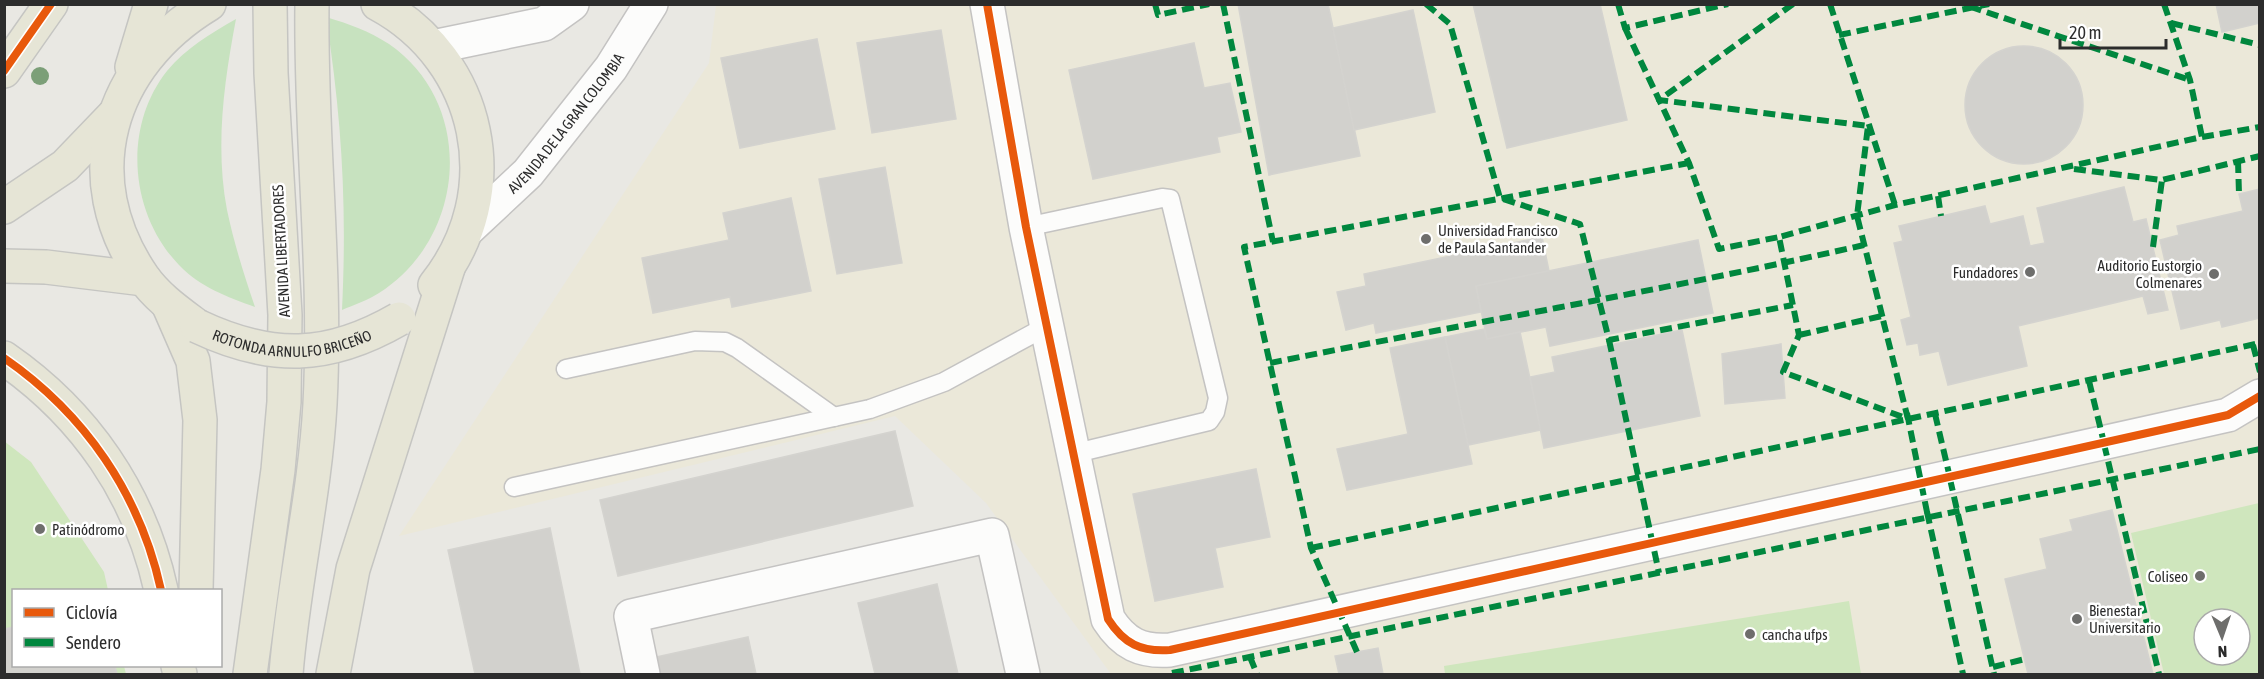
<svg xmlns="http://www.w3.org/2000/svg" width="2264" height="679" viewBox="0 0 2264 679" font-family="'Asap Condensed',sans-serif">
  <style>
    .education { fill: #ebe8d9; fill-rule: evenodd }
    .green { fill: #c7e2bf }
    .pitch { fill: #cfe6bd; fill-rule: evenodd }
    .building { fill: #d2d1cd; stroke: #d4d3cf; stroke-width: 1.5 }
    .lines { fill: none; stroke-linecap: round; stroke-linejoin: round }
    .lane-casing { stroke: #c4c3c2; stroke-width: 21 }
    .street-casing { stroke: #c4c3c2; stroke-width: 36 }
    .secondary-casing { stroke: #c4c3c2; stroke-width: 36 }
    .primary-casing { stroke: #c5c5c2; stroke-width: 36 }
    .lane { stroke: #fcfcfb; stroke-width: 18 }
    .street { stroke: #fcfcfb; stroke-width: 33 }
    .secondary { stroke: #fcfcfb; stroke-width: 33 }
    .primary { stroke: #e6e5d6; stroke-width: 33 }
    .primary-bridge-casing { stroke: #c5c5c2; stroke-width: 36; stroke-linecap: butt }
    .primary-bridge { stroke: #e6e5d6; stroke-width: 33 }
    .quiet { stroke: #00873e; stroke-width: 6; stroke-dasharray: 12 6; stroke-linecap: butt }
    .cycleway-casing { stroke: #fff; stroke-width: 11 }
    .cycleway { stroke: #e8590c; stroke-width: 8 }
    .tree { fill: #7c9f78 }
    .poi-dot { fill: #6e6e6c; stroke: #fff; stroke-width: 2 }
    .labels { text-anchor: middle; dominant-baseline: central; stroke-width: 5; stroke-linejoin: round; paint-order: stroke }
    .street-label { font-size: 15px; fill: #2c2c2c; stroke: #fff }
    .poi-label { font-size: 15px; fill: #2c2c2c; stroke: #fff; text-anchor: start }
  </style>
  <rect width="100%" height="100%" fill="#e9e8e3"/>
  <path class="education" d="M716 5H2259V674H1111L986 503 895 416 399 536 709 63ZM2204 619H2240V655H2204Z"/>
  <g class="green">
    <path d="M326 17C349 24 369 31 389 44 477 105 466 238 379 293 368 300 354 305 342 310 347 206 342 120 326 17Z"/>
    <path d="M236 19C224 82 215 147 227 210 234 243 244 275 255 307 227 297 200 287 179 265 130 214 122 128 167 71 186 48 210 34 236 19Z"/>
  </g>
  <g class="pitch">
    <polygon points="4,441 31,462 104,572 108,590 14,590 14,666 124,666 126,674 5,674"/>
    <path d="M2259 503V674H2164L2131 533ZM2204 619H2240V655H2204Z"/>
    <polygon points="1849,601 1861,674 1445,674 1444,666"/>
  </g>
  <g class="building">
    <polygon points="1238,4 1328,4 1360,156 1269,175"/>
    <polygon points="1473,4 1600,4 1627,120 1507,148"/>
    <polygon points="2216,4 2260,4 2260,23 2222,32"/>
    <polygon points="1413,10 1435,112 1354,130 1333,28"/>
    <polygon points="941,30 956,119 872,133 857,43"/>
    <polygon points="817,39 835,129 740,148 721,58"/>
    <polygon points="1194,43 1204,88 1230,83 1241,132 1217,137 1220,152 1093,179 1069,70"/>
    <circle cx="2024" cy="105" r="59"/>
    <polygon points="885,167 902,263 837,274 819,179"/>
    <polygon points="2124,187 2133,222 2146,219 2168,310 2148,314 2143,296 2018,326 2027,366 1948,385 1939,351 1920,355 1918,343 1907,345 1901,320 1911,317 1894,243 1903,241 1899,226 1985,206 1990,224 2023,216 2030,246 2045,243 2037,208"/>
    <polygon points="2260,189 2260,318 2222,327 2220,320 2181,329 2160,240 2179,235 2177,226 2243,211 2239,194"/>
    <polygon points="791,198 811,291 732,307 730,297 653,313 642,258 729,240 723,213"/>
    <polygon points="1542,237 1549,271 1476,286 1481,312 1376,333 1374,323 1346,330 1337,292 1366,286 1364,274"/>
    <polygon points="1698,240 1713,313 1550,346 1546,327 1487,339 1476,286"/>
    <polygon points="1484,329 1487,339 1520,332 1541,430 1468,445 1445,337"/>
    <polygon points="1682,330 1700,416 1544,448 1530,377 1555,372 1552,357"/>
    <polygon points="1445,337 1472,464 1347,490 1337,449 1408,434 1390,348"/>
    <polygon points="1781,344 1785,398 1725,404 1722,354"/>
    <polygon points="895,431 913,506 618,576 600,500"/>
    <polygon points="1256,469 1270,537 1215,548 1223,587 1155,601 1133,494"/>
    <polygon points="2112,510 2153,674 2028,674 2005,579 2047,569 2040,539 2073,531 2070,520"/>
    <polygon points="550,528 580,674 475,674 448,550"/>
    <polygon points="937,584 958,674 875,674 858,603"/>
    <polygon points="14,627 14,666 115,666 117,674 4,674 4,629"/>
    <polygon points="748,637 756,674 660,674 656,657"/>
    <polygon points="1378,648 1383,674 1339,674 1335,656"/>
  </g>
  <g class="lines">
    <defs>
      <g id="lane">
        <polyline points="1026,227 1162,198 1170,199 1218,398 1215,412 1209,421 1072,454"/>
        <polyline points="566,369 695,341 725,342 737,348 834,417"/>
        <polyline points="514,487 870,409 944,382 1047,326"/>
      </g>
      <g id="street">
        <path d="M987 4 1026 227 1108 619C1124 644 1141 652 1170 650L2228 415 2260 396"/>
        <polyline points="643,674 631,616 992,535 1023,674"/>
      </g>
      <g id="secondary">
        <polyline points="433,47 544,24 572,4"/>
        <path id="s1" d="M467 230 528 173 611 68 651 4"/>
      </g>
      <g id="primary">
        <path d="M378 4C482 60 509 193 435 285"/>
        <polyline points="132,67 151,4"/>
        <polyline points="4,71 51,4"/>
        <polyline points="4,207 65,166 115,114"/>
        <polyline points="4,266 46,267 144,279"/>
        <polyline points="169,306 193,361 200,420 196,590"/>
        <path d="M197 326C177 311 157 297 143 277 74 177 108 65 209 4"/>
        <path d="M4 358C85 414 140 494 161 590"/>
        <polyline points="178,666 180,674"/>
        <polyline points="250,674 278,470 284,402 285,315 271,73 270,4"/>
        <path d="M286 674C293 584 315 495 320 404 327 271 310 138 312 4"/>
        <polyline points="333,674 353,569 448,268"/>
      </g>
    </defs>
    <use href="#lane" class="lane-casing"/>
    <use href="#street" class="street-casing"/>
    <use href="#secondary" class="secondary-casing"/>
    <use href="#primary" class="primary-casing"/>
    <use href="#lane" class="lane"/>
    <use href="#street" class="street"/>
    <use href="#secondary" class="secondary"/>
    <use href="#primary" class="primary"/>
    <defs>
      <g id="primary-bridge">
        <path id="s2" d="M197 326C271 361 328 360 399 319"/>
      </g>
    </defs>
    <use href="#primary-bridge" class="primary-bridge-casing"/>
    <use href="#primary-bridge" class="primary-bridge"/>
    <g class="quiet">
      <polyline points="1155,4 1158,15 1209,4"/>
      <polyline points="1223,4 1273,242"/>
      <polyline points="1426,4 1450,24 1500,198 1580,224 1609,340 1793,305"/>
      <polyline points="1618,4 1625,28 1728,4"/>
      <polyline points="1793,4 1659,100 1868,126 1857,216 1884,323"/>
      <polyline points="1830,4 1895,205"/>
      <polyline points="1972,4 1974,8 2190,80"/>
      <polyline points="2164,4 2190,80 2202,137"/>
      <polyline points="2171,23 2260,45"/>
      <polyline points="1625,28 1689,163 1719,249 1779,237"/>
      <polyline points="1839,35 1989,4"/>
      <polyline points="2238,161 2239,194"/>
      <polyline points="2074,169 2162,180 2260,156"/>
      <polyline points="1938,196 1941,216"/>
      <polyline points="2153,247 2162,180"/>
      <polyline points="1799,335 1882,316 1908,419 1783,372 1799,335 1779,237 1895,205 2202,137 2260,127"/>
      <polyline points="1609,340 1659,573"/>
      <polyline points="2253,345 2260,372"/>
      <path d="M1270 363C1468 323 1667 290 1864 245"/>
      <polyline points="2089,381 2105,447"/>
      <polyline points="1907,413 1928,517"/>
      <polyline points="1935,414 1951,482"/>
      <polyline points="2104,444 2159,674"/>
      <polyline points="1950,479 1994,674"/>
      <polyline points="1927,512 1963,674"/>
      <polyline points="1311,548 2260,343"/>
      <polyline points="1357,652 1311,548 1244,247 1689,163"/>
      <polyline points="1250,657 1257,674"/>
      <polyline points="1993,667 2025,659"/>
      <polyline points="1172,673 2260,449"/>
    </g>
    <defs>
      <g id="cycleway">
        <path d="M987 4 1026 227 1108 619C1124 644 1141 652 1170 650L2228 415 2260 396"/>
        <polyline points="4,71 51,4"/>
        <path d="M4 358C85 414 140 494 161 590"/>
      </g>
    </defs>
    <use href="#cycleway" class="cycleway-casing"/>
    <use href="#cycleway" class="cycleway"/>
  </g>
  <circle class="tree" cx="40" cy="76" r="9"/>
  <g class="poi-dot">
    <circle cx="1426" cy="239" r="6"/>
    <circle cx="2030" cy="272" r="6"/>
    <circle cx="2214" cy="274" r="6"/>
    <circle cx="40" cy="529" r="6"/>
    <circle cx="2200" cy="576" r="6"/>
    <circle cx="2077" cy="619" r="6"/>
    <circle cx="1750" cy="634" r="6"/>
  </g>
  <g class="labels">
    <g class="street-label">
      <text stroke="none"><textPath href="#s1" startOffset="146">AVENIDA DE LA GRAN COLOMBIA</textPath></text>
      <text transform="translate(281 251) rotate(-93)">AVENIDA LIBERTADORES</text>
      <text stroke="none"><textPath href="#s2" startOffset="99">ROTONDA ARNULFO BRICEÑO</textPath></text>
    </g>
    <g class="poi-label">
      <text x="1438" y="230">Universidad Francisco<tspan x="1438" dy="17">de Paula Santander</tspan></text>
      <text x="2202" y="265" text-anchor="end">Auditorio Eustorgio<tspan x="2202" dy="17">Colmenares</tspan></text>
      <text x="2018" y="272" text-anchor="end">Fundadores</text>
      <text x="52" y="529">Patinódromo</text>
      <text x="2188" y="576" text-anchor="end">Coliseo</text>
      <text x="2089" y="610">Bienestar<tspan x="2089" dy="17">Universitario</tspan></text>
      <text x="1762" y="634">cancha ufps</text>
    </g>
  </g>
  <rect width="2264" height="679" fill="none" stroke="#2c2c2c" stroke-width="12"/>
  <rect x="12" y="589" width="210" height="78" fill="#ffffff" stroke="#ababab" stroke-width="1.5"/>
  <rect x="24" y="608" width="30" height="9" fill="#e8590c" stroke="#ababab" stroke-width="1.5"/>
  <text x="66" y="619" font-size="18" fill="#2c2c2c">Ciclovía</text>
  <rect x="24" y="638" width="30" height="9" fill="#00873e" stroke="#ababab" stroke-width="1.5"/>
  <text x="66" y="649" font-size="18" fill="#2c2c2c">Sendero</text>
  <g transform="translate(2222 637) rotate(178)"><circle r="28" fill="#ffffff" stroke="#ababab" stroke-width="1.5"/>
  <path d="M0-4.5L10 22L0 15L-10 22Z" fill="#6e6e6c"/>
  <text y="-9" font-size="16" font-weight="bold" text-anchor="middle" fill="#2c2c2c">N</text>
  </g>
  <path d="M2060 39v9h106v-9" fill="none" stroke="#2c2c2c" stroke-width="3"/>
  <text x="2069" y="39" font-size="18" fill="#2c2c2c" stroke="#ffffff" stroke-width="4.5" paint-order="stroke">20 m</text>
</svg>
